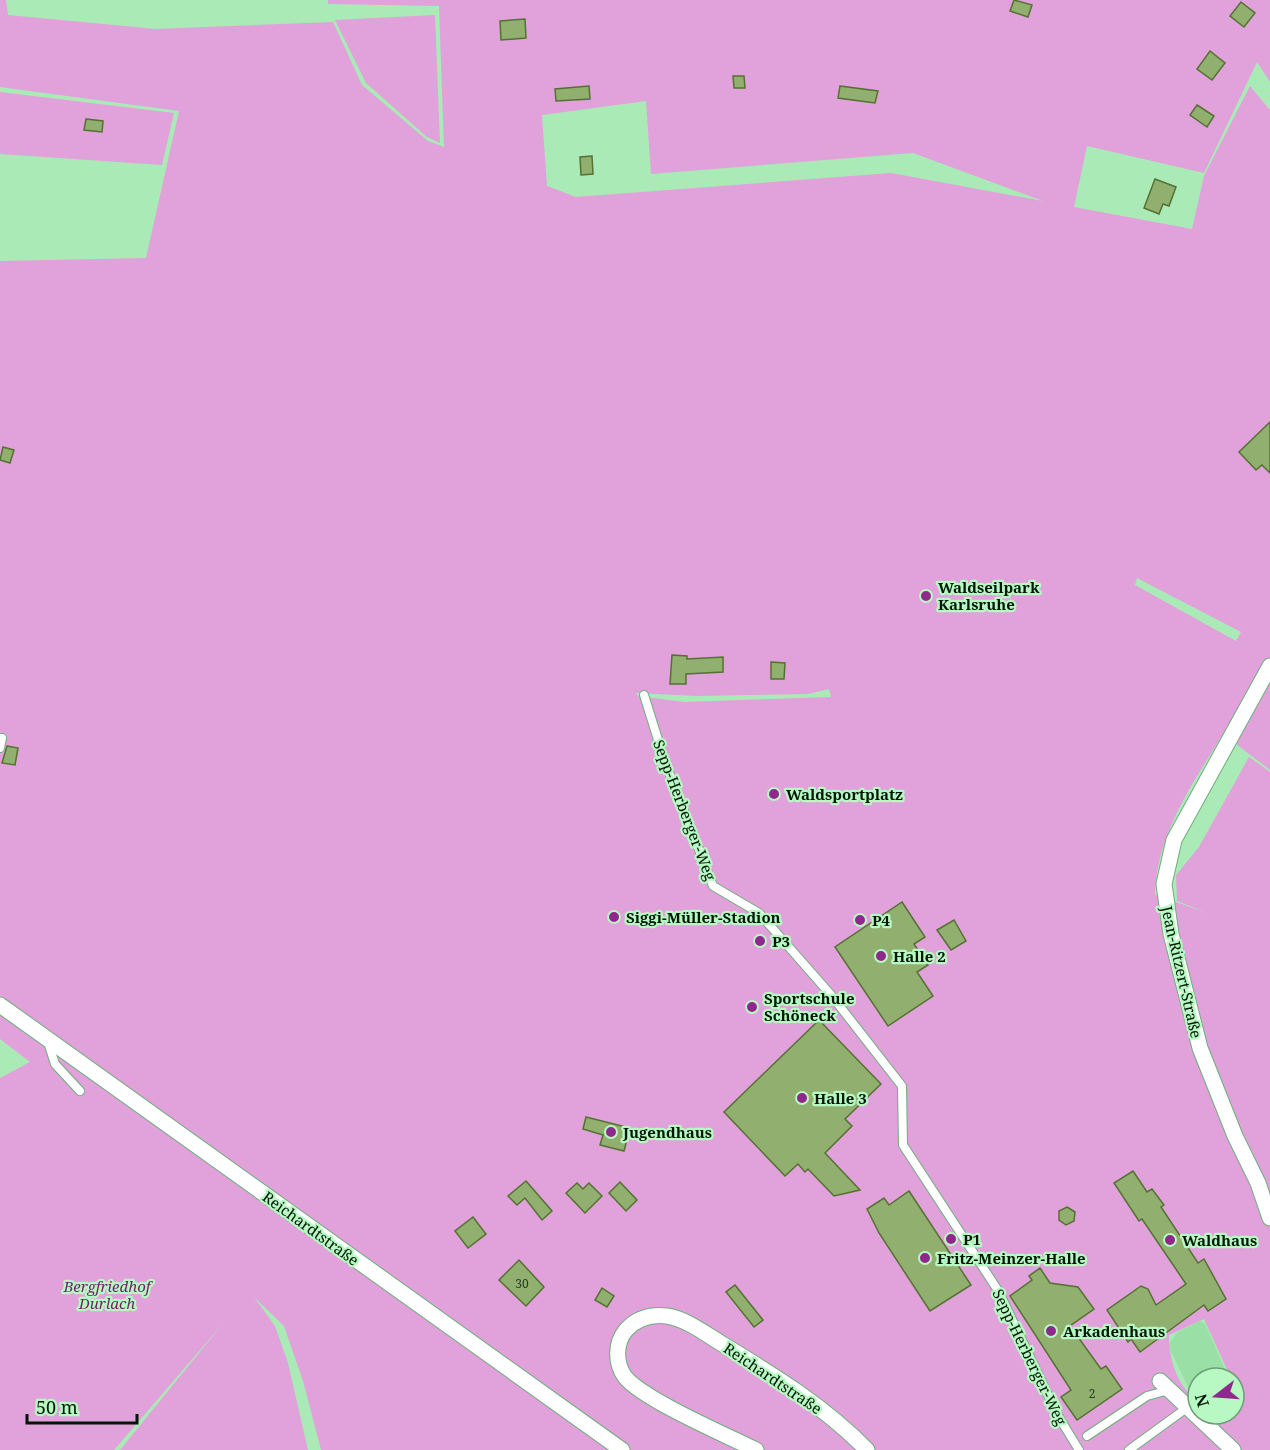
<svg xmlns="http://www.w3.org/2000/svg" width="1270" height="1450" viewBox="0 0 1270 1450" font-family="'Noto Serif',serif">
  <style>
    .built { fill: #99dfa6 }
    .green { fill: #e1a1db; fill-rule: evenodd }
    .building { fill: #91b06f; stroke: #547131; stroke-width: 1.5 }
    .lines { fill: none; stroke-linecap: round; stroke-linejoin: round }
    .lane-casing { stroke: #70ae7c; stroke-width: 10 }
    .street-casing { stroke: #70ae7c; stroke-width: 17 }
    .lane { stroke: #fff; stroke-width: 8 }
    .street { stroke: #fff; stroke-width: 15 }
    .poi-dot { fill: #90278c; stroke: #b7f8c3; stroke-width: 2 }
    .labels { text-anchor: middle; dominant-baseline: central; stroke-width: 4.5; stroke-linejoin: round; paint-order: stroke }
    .number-label { font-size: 12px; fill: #253d20 }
    .poi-label { font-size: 15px; font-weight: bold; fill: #011706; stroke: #b7f8c3; text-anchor: start }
    .street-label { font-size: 15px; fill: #011706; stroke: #b7f8c3 }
    .park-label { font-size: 15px; font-style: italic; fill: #6e1e6b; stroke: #b7f8c3 }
  </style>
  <rect width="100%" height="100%" fill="#aaeab6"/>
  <polygon class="built" points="1200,1321 1205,1324 1228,1376 1198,1378 1198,1390 1191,1393 1168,1345 1178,1332"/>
  <g class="green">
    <path d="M0 0H6L8 15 156 29 333 22 362 85 428 141 444 147 439 6 328 4V0H1270V82L1257 62 1204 173 1087 146 1074 207 1192 229 1204 176 1250 86 1270 110V770L1223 734C1193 783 1156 835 1155 895L1208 913 1177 901 1176 875 1199 847 1249 757 1270 772V1450H321L303 1381 284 1326 254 1297 275 1326 288 1363 308 1450H120L225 1321 114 1450H0V1078L30 1062 0 1039V261L146 258 179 111 0 87ZM646 101 651 174 913 153 1043 201 891 173 576 197 547 186 542 115ZM1137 578 1241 632 1236 641 1135 585ZM829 689 831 697 684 702 638 696 636 693 697 696 808 694ZM1204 1319 1230 1376 1228 1378H1234V1414H1198V1392L1191 1395C1176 1382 1168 1354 1169 1335Z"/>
    <polygon points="435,15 440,143 427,137 366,83 335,20"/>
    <polygon points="0,92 174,113 162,165 0,154"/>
  </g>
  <g class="building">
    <polygon points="1014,0 1032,5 1028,17 1010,11"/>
    <polygon points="1241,2 1255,13 1244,27 1230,16"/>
    <polygon points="525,19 526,38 501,40 500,21"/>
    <polygon points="1210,51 1225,63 1212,80 1197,69"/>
    <polygon points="733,76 744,76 745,88 734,88"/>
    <polygon points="589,86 590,99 556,101 555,89"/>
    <polygon points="840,86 878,91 875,103 838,98"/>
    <polygon points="1197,105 1214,116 1207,127 1190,115"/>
    <polygon points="86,119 103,121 102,132 84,130"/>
    <polygon points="592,156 593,174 581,175 580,157"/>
    <polygon points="1155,179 1176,187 1169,206 1163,204 1159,214 1144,208"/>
    <polygon points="1270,422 1270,473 1262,465 1256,470 1239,452"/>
    <polygon points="3,447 14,450 10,463 0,460"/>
    <polygon points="672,655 687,656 687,659 723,657 723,672 686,674 686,684 670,684"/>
    <polygon points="771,662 785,663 784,679 771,679"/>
    <polygon points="7,746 18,748 15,765 2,763"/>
    <polygon points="902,902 925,937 914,944 928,965 917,972 933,996 888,1026 835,947"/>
    <polygon points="954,920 966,941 951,950 937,930"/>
    <polygon points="819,1020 881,1084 845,1119 852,1126 825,1153 860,1190 834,1196 808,1169 805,1172 798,1164 785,1176 724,1112"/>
    <polygon points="586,1117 630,1128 624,1151 600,1145 603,1135 583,1129"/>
    <polygon points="1133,1171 1147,1192 1152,1189 1164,1205 1161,1207 1198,1263 1204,1259 1226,1299 1208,1311 1204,1305 1140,1352 1131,1339 1128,1342 1107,1310 1141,1286 1148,1289 1156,1305 1186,1284 1142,1219 1139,1221 1114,1183"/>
    <polygon points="526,1181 552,1211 542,1220 525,1198 517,1205 508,1196"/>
    <polygon points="620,1182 637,1200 626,1211 609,1193"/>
    <polygon points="577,1183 583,1189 589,1183 602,1196 585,1213 566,1193"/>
    <polygon points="909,1191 971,1285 930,1311 879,1233 867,1209 884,1198 889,1205"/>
    <polygon points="1067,1207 1075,1212 1074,1221 1066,1225 1059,1220 1059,1211"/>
    <polygon points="473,1217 486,1234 468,1248 455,1231"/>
    <polygon points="519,1260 544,1287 526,1306 499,1280"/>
    <polygon points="1040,1268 1050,1283 1078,1287 1094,1309 1070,1326 1101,1369 1106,1366 1122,1389 1077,1420 1061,1397 1071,1390 1010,1296 1032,1280 1029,1276"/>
    <polygon points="735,1285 763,1320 754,1327 726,1292"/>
    <polygon points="602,1288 614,1296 607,1307 595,1300"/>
  </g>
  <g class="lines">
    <defs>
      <g id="lane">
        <polyline points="644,695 665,762 713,886 759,913 831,995 902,1086 903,1145 999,1292 1057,1414 1079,1450"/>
        <polyline points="0,748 2,738"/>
        <polyline points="48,1042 55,1064 80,1091"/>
        <polyline points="1087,1436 1147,1396 1169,1390"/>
        <polyline points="1129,1450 1188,1407"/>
      </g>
      <g id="street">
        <polyline points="1270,666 1174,840 1164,884 1171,934 1200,1048 1235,1136 1258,1183 1270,1218"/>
        <polyline points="0,1005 622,1450"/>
        <polyline points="1160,1381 1233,1450"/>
        <path d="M756 1450C726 1435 644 1400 625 1377 615 1363 615 1343 626 1330 637 1318 651 1314 667 1316 687 1319 707 1335 724 1345 775 1376 825 1407 867 1450"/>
      </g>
    </defs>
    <use href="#lane" class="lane-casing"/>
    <use href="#street" class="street-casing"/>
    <use href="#lane" class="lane"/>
    <use href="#street" class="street"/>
  </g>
  <g class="poi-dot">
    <circle cx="926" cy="596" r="6"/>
    <circle cx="774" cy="794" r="6"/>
    <circle cx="614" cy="917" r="6"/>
    <circle cx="860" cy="920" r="6"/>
    <circle cx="760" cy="941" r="6"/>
    <circle cx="881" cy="956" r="6"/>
    <circle cx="752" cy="1007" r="6"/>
    <circle cx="802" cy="1098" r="6"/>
    <circle cx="611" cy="1132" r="6"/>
    <circle cx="951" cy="1239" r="6"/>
    <circle cx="1170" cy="1240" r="6"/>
    <circle cx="925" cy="1258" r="6"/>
    <circle cx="1051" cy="1331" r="6"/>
  </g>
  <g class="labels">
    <g class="number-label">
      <text x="522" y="1283">30</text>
      <text x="1092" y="1393">2</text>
    </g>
    <g class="poi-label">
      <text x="938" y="587">Waldseilpark<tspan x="938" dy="17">Karlsruhe</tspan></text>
      <text x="786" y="794">Waldsportplatz</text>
      <text x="626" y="917">Siggi-Müller-Stadion</text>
      <text x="872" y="920">P4</text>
      <text x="772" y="941">P3</text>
      <text x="893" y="956">Halle 2</text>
      <text x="764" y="998">Sportschule<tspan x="764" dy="17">Schöneck</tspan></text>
      <text x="814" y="1098">Halle 3</text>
      <text x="623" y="1132">Jugendhaus</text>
      <text x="963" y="1239">P1</text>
      <text x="1182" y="1240">Waldhaus</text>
      <text x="937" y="1258">Fritz-Meinzer-Halle</text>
      <text x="1063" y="1331">Arkadenhaus</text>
    </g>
    <g class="street-label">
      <text transform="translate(685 810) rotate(69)">Sepp-Herberger-Weg</text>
      <text transform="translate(1182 972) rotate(77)">Jean-Ritzert-Straße</text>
      <text transform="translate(311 1228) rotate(36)">Reichardtstraße</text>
      <text transform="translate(1030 1357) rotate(64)">Sepp-Herberger-Weg</text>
      <text transform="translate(773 1378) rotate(34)">Reichardtstraße</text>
    </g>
    <g class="park-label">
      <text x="107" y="1286">Bergfriedhof<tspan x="107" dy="17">Durlach</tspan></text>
    </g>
  </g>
  <g transform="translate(1216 1396) rotate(253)"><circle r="28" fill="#b7f8c3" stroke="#6e9e77" stroke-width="1.5"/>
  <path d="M0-4.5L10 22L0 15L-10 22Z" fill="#90278c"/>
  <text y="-9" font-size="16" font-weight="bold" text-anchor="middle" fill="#011706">N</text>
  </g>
  <path d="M27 1414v9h110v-9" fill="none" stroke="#011706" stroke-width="3"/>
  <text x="36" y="1414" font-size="18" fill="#011706" stroke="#b7f8c3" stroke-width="4.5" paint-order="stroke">50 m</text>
</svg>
